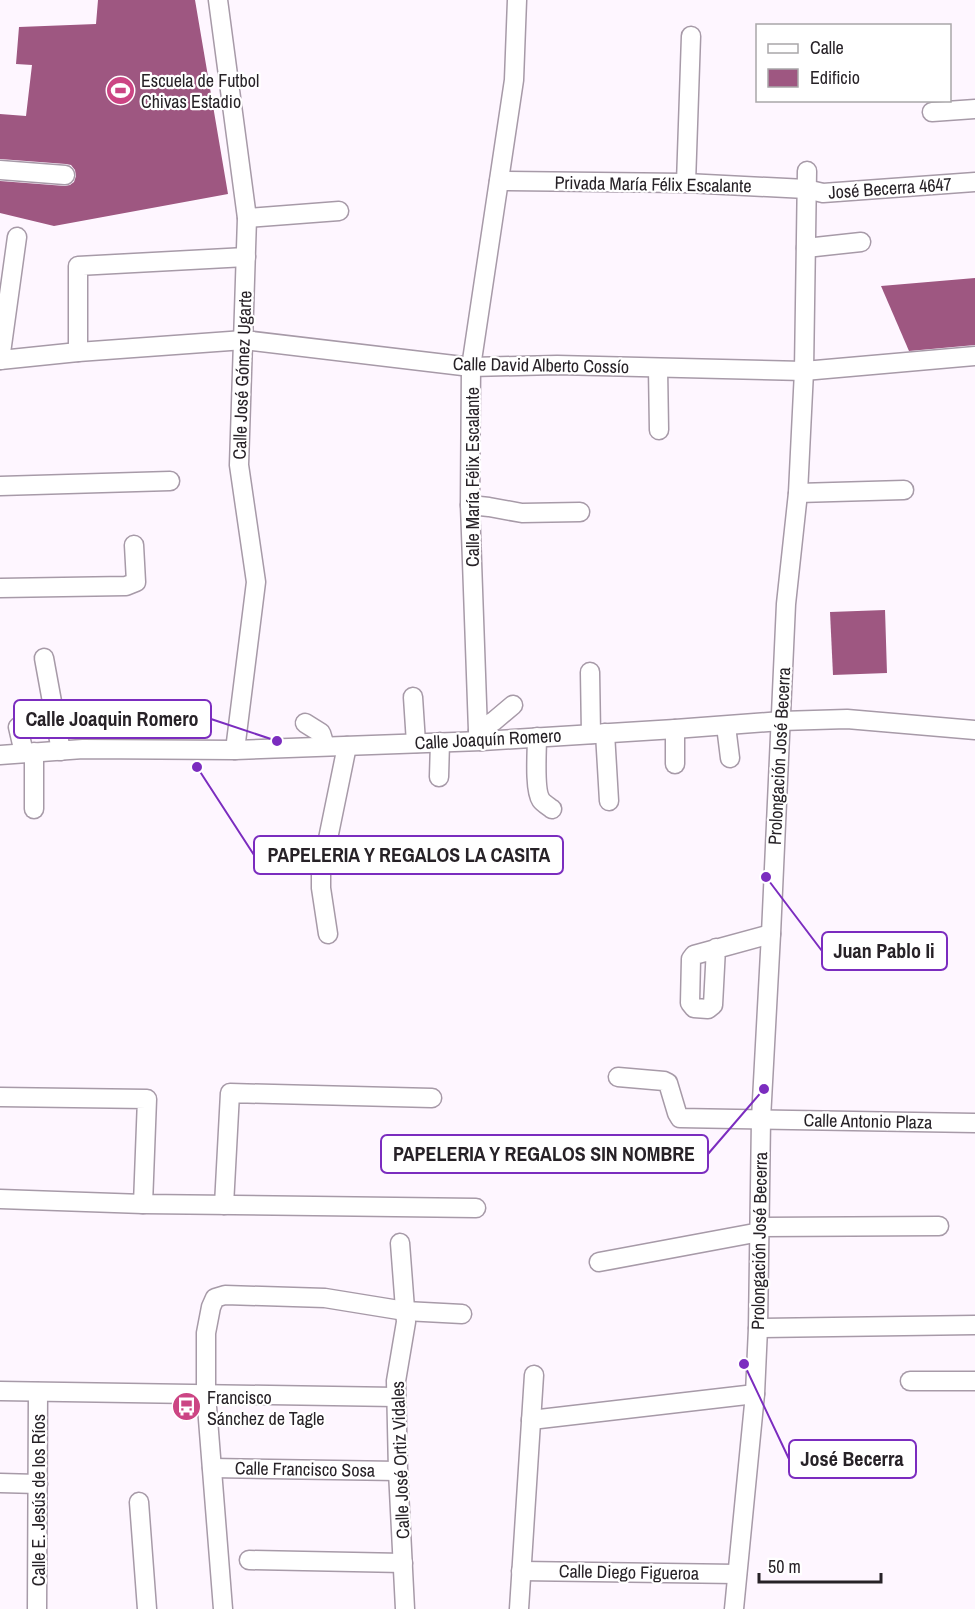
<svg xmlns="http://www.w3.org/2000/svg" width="975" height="1609" viewBox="0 0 975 1609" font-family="'Archivo Narrow',sans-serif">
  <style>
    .building { fill: #9e5781 }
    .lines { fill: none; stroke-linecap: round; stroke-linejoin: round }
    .minor-casing { stroke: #a79aa8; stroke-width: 21 }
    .minor { stroke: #fff; stroke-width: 18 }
    .labels { text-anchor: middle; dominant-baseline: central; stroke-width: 4.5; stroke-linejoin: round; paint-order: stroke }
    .poi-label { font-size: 18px; fill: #272227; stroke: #fff; text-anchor: start }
    .street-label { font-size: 18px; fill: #272227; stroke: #fff }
    .leader { fill: none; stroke: #7b2cbf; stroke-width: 2 }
    .callout-dot { fill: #7b2cbf; stroke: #fff; stroke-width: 2 }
    .callout { fill: #fff; stroke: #7b2cbf; stroke-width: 2 }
    .callout-label { font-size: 20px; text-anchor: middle; font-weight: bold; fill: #272227 }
  </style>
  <rect width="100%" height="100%" fill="#fef6ff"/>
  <g class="building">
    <polygon points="98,0 195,0 228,194 54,226 0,213 0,181 65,186 70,185 74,182 76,176 75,170 71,165 66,164 0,159 0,114 26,116 32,65 16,64 19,27 96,24"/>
    <polygon points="975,278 975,345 909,351 881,286"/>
    <polygon points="885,610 887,673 833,675 830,612"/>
  </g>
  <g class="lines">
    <defs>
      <g id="minor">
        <polyline points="218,0 247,218 239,465 256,582 235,750"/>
        <polyline points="932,112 975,109"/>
        <polyline points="0,170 65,175"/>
        <polyline points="499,181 686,183 806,189 823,193 975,182"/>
        <polyline points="686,183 691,36"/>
        <polyline points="247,218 339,211"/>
        <polyline points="806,248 861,242"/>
        <polyline points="78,352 78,266 246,257"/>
        <polyline points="0,360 78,352 244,340 471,367 557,365 804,371 975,356"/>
        <polyline points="0,360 17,237"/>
        <polyline points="658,368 659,430"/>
        <polyline points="0,486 170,481"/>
        <polyline points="798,493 904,490"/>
        <polyline points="470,505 489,507 522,513 580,512"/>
        <polyline points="0,588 126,586 136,582 134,545"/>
        <polyline points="44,658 61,751"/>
        <polyline points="590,672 591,734"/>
        <polyline points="413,697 416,743"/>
        <polyline points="305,723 321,733 325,746"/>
        <polyline points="726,726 730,758"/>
        <polyline points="18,727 24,753"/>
        <polyline points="675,729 675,764"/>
        <polyline points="478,731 494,721 513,705"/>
        <polyline points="605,733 609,801"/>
        <path d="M537 737C537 750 534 790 541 800 543 803 548 806 552 809"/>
        <polyline points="482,741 478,731 470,505 471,367 514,80 517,0"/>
        <polyline points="0,755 83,749 235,750 482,741 675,729 781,721 847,719 975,730"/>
        <polyline points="439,777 440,742"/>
        <polyline points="34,809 34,752"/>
        <polyline points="328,934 321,888 321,873 347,746"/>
        <polyline points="716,948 713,1005 708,1009 694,1008 690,1003 691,959 694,955 771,934"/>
        <polyline points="618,1077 664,1081 668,1083 677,1113 680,1118 975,1123"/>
        <polyline points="0,1097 147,1099 143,1204"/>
        <polyline points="0,1199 143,1204 476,1208"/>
        <polyline points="224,1205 230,1093 432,1098"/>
        <polyline points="760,1227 939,1226"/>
        <polyline points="400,1243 406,1322 396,1381 398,1471 405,1609"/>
        <polyline points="599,1262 760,1232"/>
        <polyline points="758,1328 975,1325"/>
        <polyline points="910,1381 975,1381"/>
        <polyline points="0,1391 396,1397"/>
        <polyline points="531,1420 755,1394"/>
        <polyline points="212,1468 398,1471"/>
        <polyline points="0,1483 38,1484"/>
        <polyline points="139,1502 147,1609"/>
        <polyline points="249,1560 403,1563"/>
        <polyline points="521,1571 737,1574"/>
        <polyline points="37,1609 38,1392"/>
        <polyline points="223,1609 206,1394 206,1333 211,1307 215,1298 225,1295 325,1298 405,1311 462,1314"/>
        <polyline points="519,1609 534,1375"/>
        <polyline points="734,1609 755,1394 758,1328 761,1119 771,934 786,604 798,493 804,371 807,171"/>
      </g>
    </defs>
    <use href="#minor" class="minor-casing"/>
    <use href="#minor" class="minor"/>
  </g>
  <defs>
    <symbol id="stadium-disc" viewBox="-11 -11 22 22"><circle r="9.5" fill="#cc4584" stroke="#fff"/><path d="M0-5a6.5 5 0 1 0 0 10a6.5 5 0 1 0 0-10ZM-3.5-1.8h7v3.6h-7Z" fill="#fff"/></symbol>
    <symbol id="bus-disc" viewBox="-11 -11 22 22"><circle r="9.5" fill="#cc4584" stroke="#fff"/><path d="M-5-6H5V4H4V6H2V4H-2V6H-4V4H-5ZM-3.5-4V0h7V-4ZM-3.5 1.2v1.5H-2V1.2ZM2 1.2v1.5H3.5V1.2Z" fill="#fff"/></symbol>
  </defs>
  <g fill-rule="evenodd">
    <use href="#stadium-disc" x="104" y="74" width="33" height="33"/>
    <use href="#bus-disc" x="170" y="1390" width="33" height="33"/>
  </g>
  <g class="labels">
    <g class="poi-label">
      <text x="141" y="80">Escuela de Futbol<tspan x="141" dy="21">Chivas Estadio</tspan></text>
      <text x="207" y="1397">Francisco<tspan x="207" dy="21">Sánchez de Tagle</tspan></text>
    </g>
    <g class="street-label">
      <text transform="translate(653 184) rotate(1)">Privada María Félix Escalante</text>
      <text transform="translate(890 188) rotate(-4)">José Becerra 4647</text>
      <text transform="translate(541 365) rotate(1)">Calle David Alberto Cossío</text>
      <text transform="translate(242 375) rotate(-88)">Calle José Gómez Ugarte</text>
      <text transform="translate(472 477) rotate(-90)">Calle María Félix Escalante</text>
      <text transform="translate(488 739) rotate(-3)">Calle Joaquín Romero</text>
      <text transform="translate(779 756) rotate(-87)">Prolongación José Becerra</text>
      <text transform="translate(868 1121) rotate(1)">Calle Antonio Plaza</text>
      <text transform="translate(759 1241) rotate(-89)">Prolongación José Becerra</text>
      <text transform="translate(400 1460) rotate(-92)">Calle José Ortiz Vidales</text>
      <text transform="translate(305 1469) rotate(1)">Calle Francisco Sosa</text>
      <text transform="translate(38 1500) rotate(-90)">Calle E. Jesús de los Ríos</text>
      <text transform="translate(629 1572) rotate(1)">Calle Diego Figueroa</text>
    </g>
  </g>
  <path class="leader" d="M277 741L211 719M197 767L254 855M766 877L822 951M764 1089L708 1154M744 1364L789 1459"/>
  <g class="callout-dot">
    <circle cx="277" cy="741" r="6"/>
    <circle cx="197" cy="767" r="6"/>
    <circle cx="766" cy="877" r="6"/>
    <circle cx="764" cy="1089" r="6"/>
    <circle cx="744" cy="1364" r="6"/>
  </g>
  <g class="callout">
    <rect x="14" y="700" width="197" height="38" rx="6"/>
    <rect x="254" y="836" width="309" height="38" rx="6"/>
    <rect x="822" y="932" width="125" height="38" rx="6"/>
    <rect x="381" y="1135" width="327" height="38" rx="6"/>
    <rect x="789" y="1440" width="127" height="38" rx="6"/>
  </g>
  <g class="callout-label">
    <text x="112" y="726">Calle Joaquin Romero</text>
    <text x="409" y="862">PAPELERIA Y REGALOS LA CASITA</text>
    <text x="884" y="958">Juan Pablo Ii</text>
    <text x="544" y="1161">PAPELERIA Y REGALOS SIN NOMBRE</text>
    <text x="852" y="1466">José Becerra</text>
  </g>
  <rect x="756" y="24" width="195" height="78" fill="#ffffff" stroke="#a9a7a9" stroke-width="1.5"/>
  <rect x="768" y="44" width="30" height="9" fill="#ffffff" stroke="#a9a7a9" stroke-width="1.5"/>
  <text x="810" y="54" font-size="18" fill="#272227">Calle</text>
  <rect x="768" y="69" width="30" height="18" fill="#9e5781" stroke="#a9a7a9" stroke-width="1.5"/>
  <text x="810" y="84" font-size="18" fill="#272227">Edificio</text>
  <path d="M759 1573v9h122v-9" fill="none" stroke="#272227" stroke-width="3"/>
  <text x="768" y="1573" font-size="18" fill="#272227" stroke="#ffffff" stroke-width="4.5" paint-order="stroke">50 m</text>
</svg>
